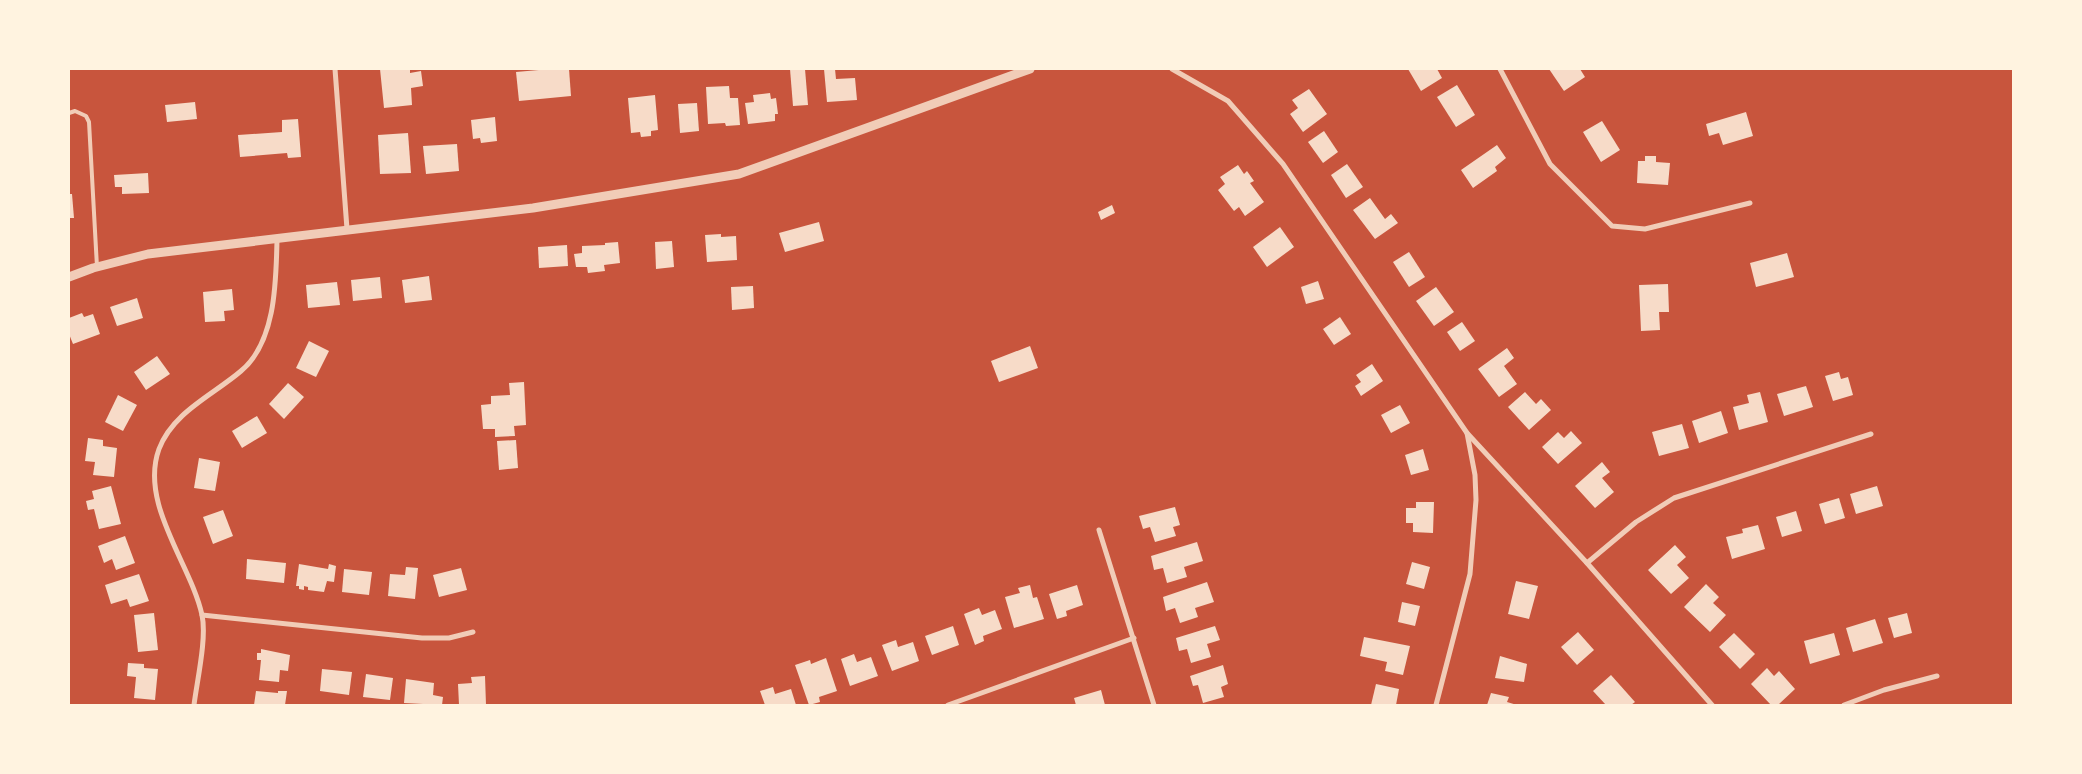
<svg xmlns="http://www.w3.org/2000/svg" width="2082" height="774" viewBox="0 0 2082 774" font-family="Barlow,sans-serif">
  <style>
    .building { fill: #f7dbc8 }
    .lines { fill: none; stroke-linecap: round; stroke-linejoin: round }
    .service { stroke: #f1ccb7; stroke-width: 4 }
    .minor { stroke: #f1ccb7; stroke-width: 5 }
    .tertiary { stroke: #f1ccb7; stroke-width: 9 }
  </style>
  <rect width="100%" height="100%" fill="#c8553d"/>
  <g class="building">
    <polygon points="380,69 410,69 410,73 421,71 423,86 411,88 412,105 384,108"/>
    <polygon points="550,69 569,69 571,96 519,101 516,72"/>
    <polygon points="790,69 805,69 808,105 793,106"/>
    <polygon points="824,69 835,69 836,79 855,78 857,100 827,102"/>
    <polygon points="1408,69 1437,69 1442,78 1421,91"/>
    <polygon points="1549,69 1580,69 1585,77 1564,91"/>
    <polygon points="1457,85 1475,115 1456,127 1437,97"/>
    <polygon points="729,86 730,98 738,98 740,125 726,126 725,123 708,124 706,87"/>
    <polygon points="1309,89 1327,114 1303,132 1290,114 1298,108 1292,100"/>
    <polygon points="770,93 771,99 776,98 778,114 775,114 775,121 748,124 745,103 754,102 753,95"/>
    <polygon points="655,95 658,130 651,131 651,136 641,137 640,132 631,133 628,98"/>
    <polygon points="195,102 197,119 167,122 165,105"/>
    <polygon points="697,103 699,131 680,133 678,104"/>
    <polygon points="1746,112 1753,136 1723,145 1719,133 1709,136 1706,124"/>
    <polygon points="495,117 497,141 481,143 480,138 473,139 471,120"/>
    <polygon points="298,119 301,157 288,158 287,153 240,157 238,135 282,132 282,120"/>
    <polygon points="1602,121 1620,150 1601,162 1583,132"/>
    <polygon points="1324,131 1338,152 1323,163 1308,142"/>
    <polygon points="408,133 411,173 380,174 378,135"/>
    <polygon points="457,144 459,171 426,174 423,146"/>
    <polygon points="1497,145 1506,158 1495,167 1497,171 1473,188 1461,170"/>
    <polygon points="1645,156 1656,156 1656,162 1670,163 1668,185 1637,183 1638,161 1645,161"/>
    <polygon points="1347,164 1363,187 1346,198 1331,175"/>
    <polygon points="1238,165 1244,174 1247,171 1254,181 1250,183 1264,202 1245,216 1239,207 1234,211 1218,190 1225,184 1220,177"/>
    <polygon points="148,173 149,193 122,194 122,187 115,187 114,175"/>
    <polygon points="69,194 72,194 74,218 69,218"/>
    <polygon points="1370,198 1385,219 1391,214 1398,223 1375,239 1353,210"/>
    <polygon points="1112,205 1115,213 1101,220 1098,212"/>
    <polygon points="819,222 824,241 785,252 779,233"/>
    <polygon points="1280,227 1294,247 1267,267 1253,247"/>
    <polygon points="721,234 721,237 736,236 737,260 707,262 705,235"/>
    <polygon points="672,241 674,267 656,269 655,242"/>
    <polygon points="618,242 620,263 604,265 605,271 588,273 587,267 576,267 574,254 582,253 582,246 605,245 605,243"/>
    <polygon points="567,245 568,266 539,268 538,247"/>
    <polygon points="1409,252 1425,277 1409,287 1393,262"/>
    <polygon points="1787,253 1794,277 1756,287 1750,263"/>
    <polygon points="429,276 432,300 405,303 402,280"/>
    <polygon points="380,277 382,298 353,301 351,280"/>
    <polygon points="1318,281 1324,299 1306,304 1301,287"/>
    <polygon points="337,282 340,305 308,308 306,285"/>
    <polygon points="1668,284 1669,312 1659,312 1660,330 1641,331 1639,285"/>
    <polygon points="753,286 754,308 732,310 731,287"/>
    <polygon points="1436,287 1454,312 1434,326 1416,301"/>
    <polygon points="232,289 234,310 224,311 225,321 205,322 203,292"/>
    <polygon points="137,298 143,318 117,326 110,307"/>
    <polygon points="82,313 84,317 93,314 100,334 73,344 69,334 69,318"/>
    <polygon points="1340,317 1351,334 1334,345 1323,329"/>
    <polygon points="1462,322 1475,341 1460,351 1447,332"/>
    <polygon points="309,341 329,351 316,377 296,368"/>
    <polygon points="1030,346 1038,368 999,382 991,361"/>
    <polygon points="1507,348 1514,358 1504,366 1517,384 1499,397 1478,369"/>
    <polygon points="157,356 170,374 146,390 134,372"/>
    <polygon points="1372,364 1383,381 1361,396 1355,386 1361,382 1356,375"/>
    <polygon points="1839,372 1841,379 1848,377 1853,395 1833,401 1825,376"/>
    <polygon points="524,382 526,425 514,426 515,436 495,437 495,429 483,429 481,405 491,404 491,396 510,395 509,383"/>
    <polygon points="288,383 304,397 284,419 269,404"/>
    <polygon points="1806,386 1813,407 1784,416 1777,394"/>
    <polygon points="1525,392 1536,404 1541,399 1551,410 1529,430 1508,407"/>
    <polygon points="1760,392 1768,422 1739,430 1733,407 1749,403 1747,395"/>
    <polygon points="118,395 137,405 123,431 105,422"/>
    <polygon points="1400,405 1410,423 1391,433 1381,415"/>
    <polygon points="1721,411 1728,433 1699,443 1692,421"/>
    <polygon points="257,416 267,433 242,448 232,431"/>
    <polygon points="1682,424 1689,448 1659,456 1652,432"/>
    <polygon points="1571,431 1582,443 1558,464 1542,447 1558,432 1564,438"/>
    <polygon points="88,438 103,440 103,446 117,448 114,477 93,475 95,462 85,461"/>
    <polygon points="516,440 518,468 499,470 497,441"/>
    <polygon points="1423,449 1429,470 1411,475 1405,455"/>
    <polygon points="199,458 220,462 215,491 194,488"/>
    <polygon points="1602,462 1610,472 1602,478 1614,492 1595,508 1575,486"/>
    <polygon points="111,486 121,524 99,529 94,509 88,510 86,501 94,499 92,491"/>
    <polygon points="1877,486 1883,506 1856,514 1850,494"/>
    <polygon points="1839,498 1845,518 1825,524 1819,504"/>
    <polygon points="1416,502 1434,502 1433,533 1413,532 1413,523 1406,523 1406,508 1416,508"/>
    <polygon points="1175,507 1180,525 1173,527 1176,536 1155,542 1150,527 1143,529 1139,516"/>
    <polygon points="223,510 233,536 213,544 203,517"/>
    <polygon points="1796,511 1802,531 1782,537 1776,517"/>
    <polygon points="1758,525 1765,549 1732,559 1726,537 1743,533 1742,529"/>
    <polygon points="125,536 135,563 116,570 112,559 104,563 98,546"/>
    <polygon points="1197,542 1203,561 1184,567 1187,577 1167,583 1163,568 1154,570 1151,556"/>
    <polygon points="1675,545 1686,557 1677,565 1689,578 1671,594 1648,570"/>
    <polygon points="247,559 286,563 284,583 246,579"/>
    <polygon points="1412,562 1430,567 1424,589 1406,584"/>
    <polygon points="299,564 328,569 329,564 336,566 334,582 327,581 324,592 308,590 308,587 304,586 304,590 299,589 299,586 296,586"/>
    <polygon points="406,567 418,568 415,599 388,596 390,574 405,575"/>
    <polygon points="461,568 467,590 439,597 433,575"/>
    <polygon points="344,569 372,572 369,595 342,592"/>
    <polygon points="139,574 149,601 130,607 127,599 111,604 105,585"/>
    <polygon points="1516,581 1538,586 1529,619 1508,614"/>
    <polygon points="1207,582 1214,602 1195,608 1198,617 1180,623 1175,608 1166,611 1163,597"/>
    <polygon points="1706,584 1719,597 1713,603 1726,615 1710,632 1684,607"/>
    <polygon points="1030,585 1033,598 1037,597 1044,619 1014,628 1005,597 1020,593 1018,588"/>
    <polygon points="1077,585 1083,605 1066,611 1067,616 1057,619 1049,594"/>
    <polygon points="1402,602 1420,606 1415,626 1398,622"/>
    <polygon points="979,608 982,615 995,610 1002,629 983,636 984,641 975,645 964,614"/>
    <polygon points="154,613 158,650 138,652 134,615"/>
    <polygon points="1907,613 1912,633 1894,638 1888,618"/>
    <polygon points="1875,619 1883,643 1853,652 1846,628"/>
    <polygon points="953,626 959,645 932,655 925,636"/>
    <polygon points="1215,626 1220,640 1207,644 1211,657 1191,663 1187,649 1179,651 1176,638"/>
    <polygon points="1578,632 1594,650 1577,665 1561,647"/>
    <polygon points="1734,633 1755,654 1740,669 1719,647"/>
    <polygon points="1834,633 1840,655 1810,664 1804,641"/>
    <polygon points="1364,637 1410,646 1403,675 1385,671 1387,662 1360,656"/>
    <polygon points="896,640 898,647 913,642 919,661 892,671 882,645"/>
    <polygon points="261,649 290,655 288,671 280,670 279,682 259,680 261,660 257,660 257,653 261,653"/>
    <polygon points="854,654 857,662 871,657 878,676 850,686 841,659"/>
    <polygon points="1500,656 1527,664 1524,682 1495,678"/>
    <polygon points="826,658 837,691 819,697 820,702 809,705 795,665 810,660 811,664"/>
    <polygon points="128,663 144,664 144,668 158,669 155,700 134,698 136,677 127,676"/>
    <polygon points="1223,665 1228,684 1221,687 1224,697 1203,703 1198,685 1193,686 1190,676"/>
    <polygon points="1767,668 1774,676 1779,671 1795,689 1778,705 1771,705 1751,684"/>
    <polygon points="322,669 352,672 349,695 320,691"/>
    <polygon points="366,674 393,678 390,700 363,697"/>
    <polygon points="1611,675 1635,702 1631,705 1606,705 1593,691"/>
    <polygon points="485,676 486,705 459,705 458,684 472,683 471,677"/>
    <polygon points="406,679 434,683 433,695 443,697 442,705 404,703"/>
    <polygon points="1376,684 1399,689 1396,705 1371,705"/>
    <polygon points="773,687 775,694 791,689 796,705 765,705 760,691"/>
    <polygon points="1101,690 1105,705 1076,705 1074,698"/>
    <polygon points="256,691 278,693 278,691 287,691 285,705 254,705"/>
    <polygon points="1491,693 1509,697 1507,702 1517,705 1487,705"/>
  </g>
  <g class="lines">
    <polyline class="service" points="69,113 75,111 86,116 89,122 97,267"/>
    <g class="minor">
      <polyline points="335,69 347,229"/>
      <polyline points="1172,69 1228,101 1283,164 1467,433 1587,563 1712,705"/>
      <polyline points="1500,69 1550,164 1612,226 1645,229 1750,203"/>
      <polyline points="1099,530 1154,705"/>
      <polyline points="1587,563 1636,522 1674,498 1871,434"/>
      <polyline points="202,615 422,638 449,638 473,632"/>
      <path d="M194 705C197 681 207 638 202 615 191 564 139 504 159 449 173 412 213 395 241 371 276 342 276 281 277 240"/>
      <polyline points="948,705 1134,638"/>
      <polyline points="1436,705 1470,574 1476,500 1475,475 1467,433"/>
      <polyline points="1844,705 1884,690 1937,676"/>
    </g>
    <polyline class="tertiary" points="69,277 93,268 148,254 533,208 739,174 1030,69"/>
  </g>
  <rect width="2082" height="774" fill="none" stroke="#fff3e0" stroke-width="140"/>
</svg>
